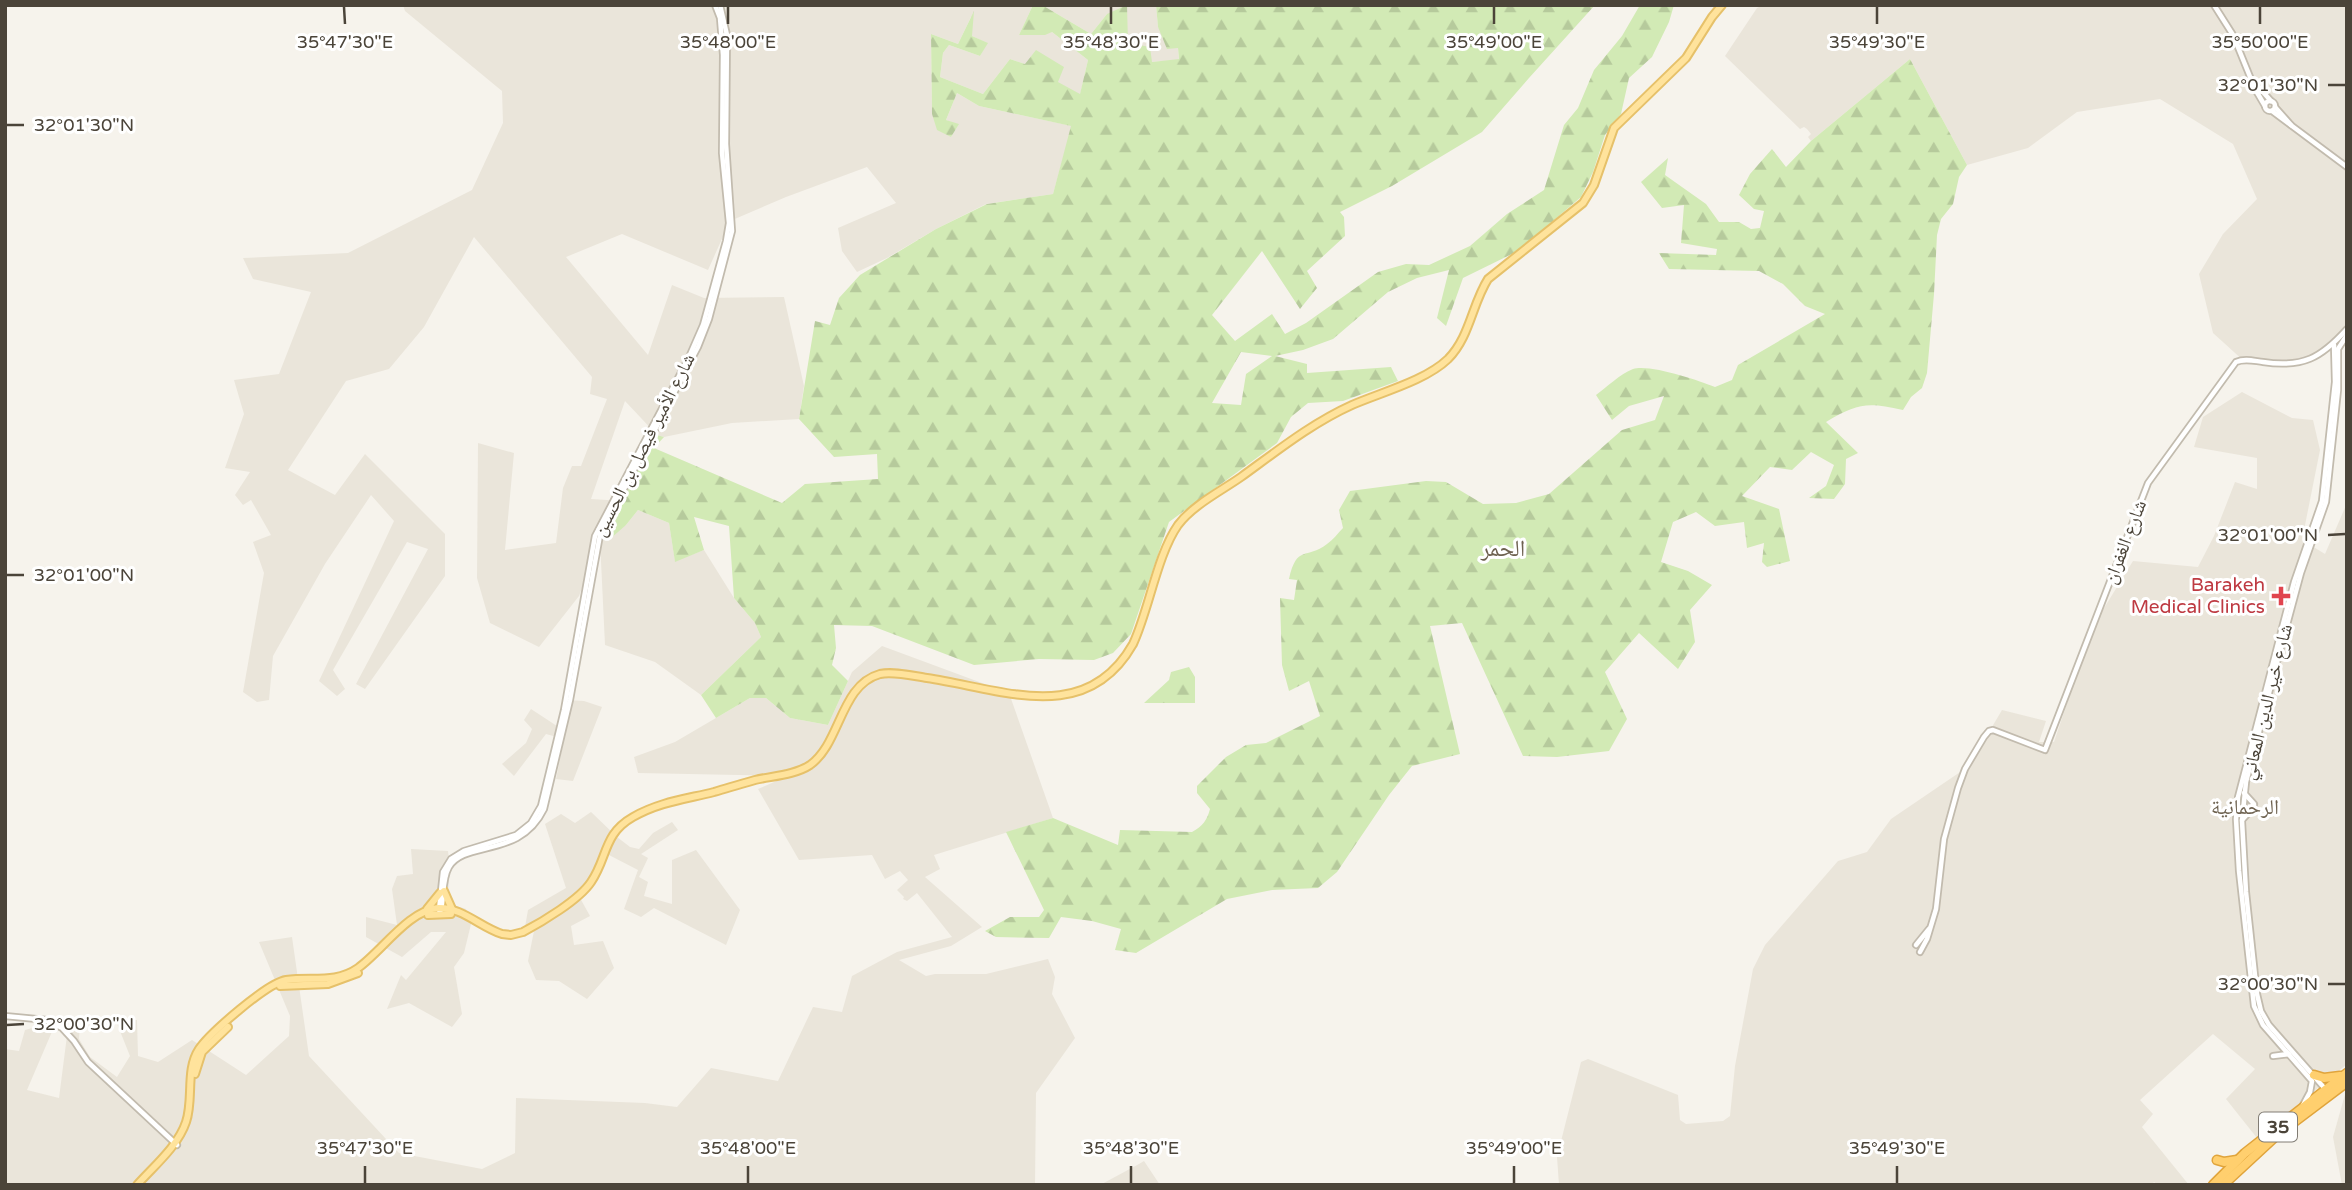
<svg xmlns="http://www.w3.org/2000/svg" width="2352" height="1190" viewBox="0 0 2352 1190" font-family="'Varela Round','Noto Naskh Arabic',sans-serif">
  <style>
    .residential { fill: #eae5da }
    .forest { fill: url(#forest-firs); fill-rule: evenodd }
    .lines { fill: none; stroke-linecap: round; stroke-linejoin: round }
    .minor-casing { stroke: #c2bbae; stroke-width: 8 }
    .major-casing { stroke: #e6c16a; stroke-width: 10 }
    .highway-casing { stroke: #e0a43c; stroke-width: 11 }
    .minor { stroke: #fff; stroke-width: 4.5 }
    .major { stroke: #ffe39c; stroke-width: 6 }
    .highway { stroke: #ffcf6e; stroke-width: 8 }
    .ticks { fill: none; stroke: #4b4439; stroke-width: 2.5 }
    .health-dot { fill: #e0444e; stroke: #fff; stroke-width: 2.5 }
    .labels { text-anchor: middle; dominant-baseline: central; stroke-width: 6; stroke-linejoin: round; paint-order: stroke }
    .shield { fill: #fff; stroke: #817c74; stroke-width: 2 }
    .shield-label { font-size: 18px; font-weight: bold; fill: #4b4439 }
    .street-label { font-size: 19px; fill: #4b4439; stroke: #fff }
    .health-label { font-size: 19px; fill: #be3a42; stroke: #fff; text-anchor: end }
    .neighbourhood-label { font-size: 21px; fill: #6e6250; stroke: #fff }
    .quarter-label { font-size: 23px; fill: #6e6250; stroke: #fff }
    .ticks-label { font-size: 18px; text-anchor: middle; fill: #4b4439; stroke: #fff; stroke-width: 6; stroke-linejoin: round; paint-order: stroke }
  </style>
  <defs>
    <pattern id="forest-firs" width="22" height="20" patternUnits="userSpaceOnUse" patternTransform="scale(1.75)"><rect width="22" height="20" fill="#d2eab5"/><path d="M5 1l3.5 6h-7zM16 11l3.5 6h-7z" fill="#b6ca9c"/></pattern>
  </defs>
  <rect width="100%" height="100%" fill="#f6f3ec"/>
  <g class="residential">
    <polygon points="403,5 1033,5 1019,35 1052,32 1088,60 1080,95 1025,64 1010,59 983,94 940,77 943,53 949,45 980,56 987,43 972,36 971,17 958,44 931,34 932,114 951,137 958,125 946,120 957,93 979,106 1072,126 1053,194 986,204 936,229 887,258 857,272 842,251 838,228 896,203 867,167 786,197 730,221 708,270 622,234 566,257 648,355 672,285 704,298 784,297 804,386 799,419 732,423 664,437 657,435 625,401 591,499 623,501 605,535 626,525 638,510 669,523 675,561 704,550 734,598 755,623 761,637 701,695 655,662 605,645 600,540 579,596 539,647 490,623 477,578 478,443 514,453 505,550 556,543 563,488 572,466 581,466 607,399 590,394 592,377 474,237 424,327 389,369 346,381 288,470 335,495 365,454 445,534 445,576 365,689 356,684 428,549 407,542 333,670 345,689 337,696 319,681 394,521 371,495 325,564 273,656 269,700 257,702 243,692 264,573 253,542 271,535 251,500 243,505 235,495 250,472 225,468 244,414 234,380 279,374 311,292 253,279 243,258 348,253 472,190 503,123 502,91 405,11"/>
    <polygon points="1042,5 1156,5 1158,27 1178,48 1179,60 1151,62 1128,43 1107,14 1091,34"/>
    <polygon points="1763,5 2347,5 2347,366 2345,345 2286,364 2245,362 2213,333 2199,274 2223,234 2257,199 2233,144 2160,99 2077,112 2028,148 1967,165 1910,59 1811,141 1808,137 1811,134 1807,129 1804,127 1800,129 1725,56 1757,8"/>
    <polygon points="2242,392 2292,418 2313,420 2320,450 2302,540 2325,554 2347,503 2347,1064 2257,1138 2226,1099 2255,1069 2213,1034 2140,1100 2153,1114 2142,1127 2189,1185 2157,1185 2154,1182 2152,1185 1559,1185 1557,1157 1581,1062 1588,1059 1678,1095 1680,1120 1686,1124 1723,1121 1730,1116 1735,1066 1753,969 1765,945 1838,861 1867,852 1891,819 1969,766 2002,710 2046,721 2039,742 2054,742 2093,626 2133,561 2198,567 2214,536 2235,482 2257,489 2257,458 2194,447 2203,417"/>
    <polygon points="882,646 1009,693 1053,818 934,855 940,869 925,877 982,927 951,946 899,960 926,976 935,974 986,974 1048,959 1055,977 1052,994 1075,1038 1036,1093 1035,1185 5,1185 5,1049 19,1051 25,1030 46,1024 54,1027 27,1090 59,1098 69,1020 77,1017 80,1025 79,1039 90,1057 117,1077 130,1056 116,1021 137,1020 138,1056 158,1062 192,1040 246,1075 289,1036 290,1016 259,942 292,937 309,1056 399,1153 482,1169 515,1153 516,1098 645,1103 677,1107 711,1068 778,1081 813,1007 842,1012 852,976 897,952 952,937 917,893 907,901 903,899 904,897 897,890 908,880 900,871 885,879 872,855 799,860 758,789 788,776 638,773 634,757 675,742 750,698 766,698 790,718 828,725 852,672"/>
    <polygon points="567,700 584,701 602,707 573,781 556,779 564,739 546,734 514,776 502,764 526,743 532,729 524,720 531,709 563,730"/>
    <polygon points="591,812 617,837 630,847 639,849 653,833 672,822 678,830 641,854 648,858 639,877 648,882 644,896 672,904 672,860 696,850 740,910 726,945 654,908 641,917 624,909 638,870 607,854 580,898 590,916 571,926 574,945 603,941 614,968 587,999 559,981 536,980 528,961 534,931 525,927 528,910 566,888 545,824 561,814 575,823"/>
    <polygon points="411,849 448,851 450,870 447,903 466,909 471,924 464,953 454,967 462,1014 452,1027 409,1003 387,1009 401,975 406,980 446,932 431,932 402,957 366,937 366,917 397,925 392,889 397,876 413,874"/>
    <polygon points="2346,1091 2347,1185 2342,1185 2333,1137"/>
    <polygon points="1144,1161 1160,1185 1100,1185 1139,1164"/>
  </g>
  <g class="forest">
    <path d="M1033 5H1042L1091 34 1107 14 1127 5 1128 43 1150 47 1152 62 1179 59 1178 48 1167 49 1158 27 1156 5H1595L1529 78 1482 132 1392 186 1340 212 1344 217 1345 236 1307 271 1317 288 1300 309 1262 251 1212 315 1235 341 1272 314 1285 334 1306 323 1378 272 1406 264 1429 265 1470 246 1507 214 1544 190 1564 125 1578 108 1594 70 1622 36 1640 5H1674L1669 22 1652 57 1629 78 1621 114 1605 135 1593 172 1581 197 1518 251 1463 278 1446 326 1437 318 1449 270 1417 278 1388 292 1333 339 1303 350 1275 356 1307 364V373L1391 367 1398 381 1343 401 1308 403 1291 417 1277 443 1169 522 1131 634 1113 653 1094 660 1039 659 974 665 872 626 834 625 836 648 832 665 848 681 828 725 790 718 766 698H750L716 718 701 695 761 637 755 623 734 598 729 526 694 517 704 550 675 562 669 523 638 510 626 525 610 539 604 535 657 435 664 437 654 448 782 503 805 484 878 479 877 454 834 457 799 419 815 321 830 325 839 298 860 275 936 229 987 204 1053 194 1071 126 979 106 957 93 946 120 959 124 951 137 937 130 932 114 931 34 958 44 974 11 972 36 988 43 980 56 949 45 943 53 940 77 983 94 1010 59 1025 64 1036 50 1064 67 1058 82 1080 94 1088 60 1052 32 1045 35H1019ZM1241 352 1272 356 1246 374 1241 405 1212 403Z"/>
    <path d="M1910 59 1967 165 1959 177 1953 204 1941 219 1937 235 1934 294 1927 373 1922 388 1911 397 1903 410C1867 402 1858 403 1826 422L1858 453 1846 459 1845 484 1834 499 1809 498 1826 486 1834 465 1811 452 1792 470 1770 467 1742 496 1779 509 1790 561 1767 567 1762 562 1764 543 1747 548 1744 522 1715 526 1696 512 1673 522 1661 562 1688 571 1712 585 1690 610 1695 642 1678 669 1639 633 1605 672 1627 719 1609 751 1557 757 1523 756 1462 623 1430 626 1460 754 1412 766 1389 795 1337 872 1318 888 1272 890 1227 899 1136 953 1115 950 1121 929 1092 921 1061 917 1049 938 996 937 985 931 1010 917H1039L1044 910 1006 832 1053 818 1118 845 1120 830 1192 832C1203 826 1207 820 1210 809L1197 793V786L1226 757 1246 745 1266 743 1320 716 1309 681 1289 691 1282 665 1280 598 1294 600 1297 580 1289 579C1297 544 1306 560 1327 544 1333 540 1338 533 1343 528L1339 510 1350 491 1426 481 1446 482 1483 504 1516 503 1549 494 1622 430 1655 420 1664 396 1629 406 1612 420 1596 395C1607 387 1620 374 1633 369 1650 364 1697 380 1715 387L1732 380 1738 365 1825 314 1805 306 1783 284 1759 271 1669 269 1659 253 1716 255 1717 249 1681 243 1684 205 1662 208 1641 182 1668 158 1665 175 1706 204 1719 222H1739L1751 229 1760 228 1764 211 1754 209 1739 195 1750 174 1772 149 1786 167 1811 141Z"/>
    <polygon points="1189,667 1195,677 1195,703 1144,703 1169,680 1171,672"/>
  </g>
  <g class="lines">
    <defs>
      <g id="minor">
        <polyline points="2214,5 2233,35 2255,89 2265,106"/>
        <polyline points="2255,83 2271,101"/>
        <circle cx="2270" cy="106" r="5"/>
        <polyline points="2275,107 2291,125"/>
        <polyline points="2272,111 2347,167"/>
        <polyline points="2244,793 2254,804"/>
        <polyline points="2242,820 2254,807"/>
        <polyline points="439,910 443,872 451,859 464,851 516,835 531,823 541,806 564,710 595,536 689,357 703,325 726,241 729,223 722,153 723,55 720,18 715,5"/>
        <path d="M441 910C444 896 442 879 449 867 465 840 520 859 544 809L570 700 600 535 698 347 709 319 732 231 726 144 727 35 720 5"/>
        <polyline points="1916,945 1929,929"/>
        <path d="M1920 952 1927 939 1936 909 1944 839 1958 788 1965 769 1984 737 1989 731 1993 730 2045 750 2148 483 2236 362C2245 358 2254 361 2263 362 2303 368 2321 358 2347 329"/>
        <polyline points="5,1016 47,1020 62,1028 74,1041 88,1062 177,1145"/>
        <polyline points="2273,1056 2289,1054"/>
        <polyline points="2327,1091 2269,1025 2261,1011 2257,994 2246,892 2242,821 2246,782 2277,662 2301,573 2326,502 2338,390 2338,349 2347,335"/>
        <polyline points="2303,1105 2310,1092 2312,1081 2263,1025 2254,1006 2239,871 2236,819 2238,797 2294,582 2322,501 2335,382 2334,345"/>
      </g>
      <g id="major">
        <polyline points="444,891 452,909"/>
        <polyline points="427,909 440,893"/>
        <polyline points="428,915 451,914"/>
        <polyline points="280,986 328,984 358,973"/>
        <polyline points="195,1074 202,1052 228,1027"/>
        <path d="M137 1185C154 1166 178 1146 186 1122 194 1099 185 1070 199 1049 210 1033 267 983 286 980 311 976 335 984 358 968 381 952 409 910 438 908 462 907 480 927 502 934L511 935 523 932C542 922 579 900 591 882 608 857 603 834 633 817 659 802 686 799 714 792 727 788 741 784 755 780 772 776 795 775 810 765 841 743 840 685 880 674 894 671 913 676 927 678 1002 689 1086 727 1133 644 1149 610 1157 555 1178 525 1193 505 1221 491 1241 477 1277 451 1312 423 1352 405 1382 392 1425 381 1448 359 1470 337 1472 304 1488 279L1583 203 1594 185 1614 128 1686 58 1712 17 1722 5"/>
      </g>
      <g id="highway">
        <polyline points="2314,1075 2324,1078 2340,1076"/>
        <polyline points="2217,1160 2224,1162 2237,1160"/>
        <polyline points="2213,1185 2245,1153 2347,1073"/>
        <polyline points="2223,1185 2277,1135 2347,1082"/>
      </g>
    </defs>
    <use href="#minor" class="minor-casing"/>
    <use href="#major" class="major-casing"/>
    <use href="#highway" class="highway-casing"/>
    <use href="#minor" class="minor"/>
    <use href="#major" class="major"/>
    <use href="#highway" class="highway"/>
  </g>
  <path class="ticks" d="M344 7 345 24M728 7V24M1111 7V24M1494 7V24M1877 7V24M2260 7V24M2328 85H2345M7 125H24M2328 535 2345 534M7 575H24M2328 984H2345M7 1025 24 1024M365 1166V1183M748 1166V1183M1131 1166V1183M1514 1166V1183M1897 1166V1183"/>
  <path class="health-dot" d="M2277.5 585.5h7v7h7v7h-7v7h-7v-7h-7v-7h7z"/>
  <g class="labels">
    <rect class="shield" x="2259" y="1112.5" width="38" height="29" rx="5"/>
    <g class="shield-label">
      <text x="2278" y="1127">35</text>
    </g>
    <g class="street-label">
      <text transform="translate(644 445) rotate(-63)">شارع الأمير فيصل بن الحسين</text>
      <text transform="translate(2125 542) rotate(-69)">شارع الغفران</text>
      <text transform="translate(2267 702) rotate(-76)">شارع خير الدين المعاني</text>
    </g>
    <g class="health-label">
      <text x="2265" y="585">Barakeh<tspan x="2265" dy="22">Medical Clinics</tspan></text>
    </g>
    <g class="neighbourhood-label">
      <text x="2245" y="807">الرحمانية</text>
    </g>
    <g class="quarter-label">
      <text x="1503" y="549">الحمر</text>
    </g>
  </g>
  <g class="ticks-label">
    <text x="345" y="48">35°47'30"E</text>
    <text x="728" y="48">35°48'00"E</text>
    <text x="1111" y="48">35°48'30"E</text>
    <text x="1494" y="48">35°49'00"E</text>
    <text x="1877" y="48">35°49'30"E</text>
    <text x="2260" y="48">35°50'00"E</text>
    <text x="2268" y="91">32°01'30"N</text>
    <text x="84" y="131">32°01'30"N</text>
    <text x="2268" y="541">32°01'00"N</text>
    <text x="84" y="581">32°01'00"N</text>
    <text x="2268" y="990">32°00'30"N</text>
    <text x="84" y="1030">32°00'30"N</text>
    <text x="365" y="1154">35°47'30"E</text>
    <text x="748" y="1154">35°48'00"E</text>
    <text x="1131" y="1154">35°48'30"E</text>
    <text x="1514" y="1154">35°49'00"E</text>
    <text x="1897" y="1154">35°49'30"E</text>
  </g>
  <rect width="2352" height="1190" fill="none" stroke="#4b4439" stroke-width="14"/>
</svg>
